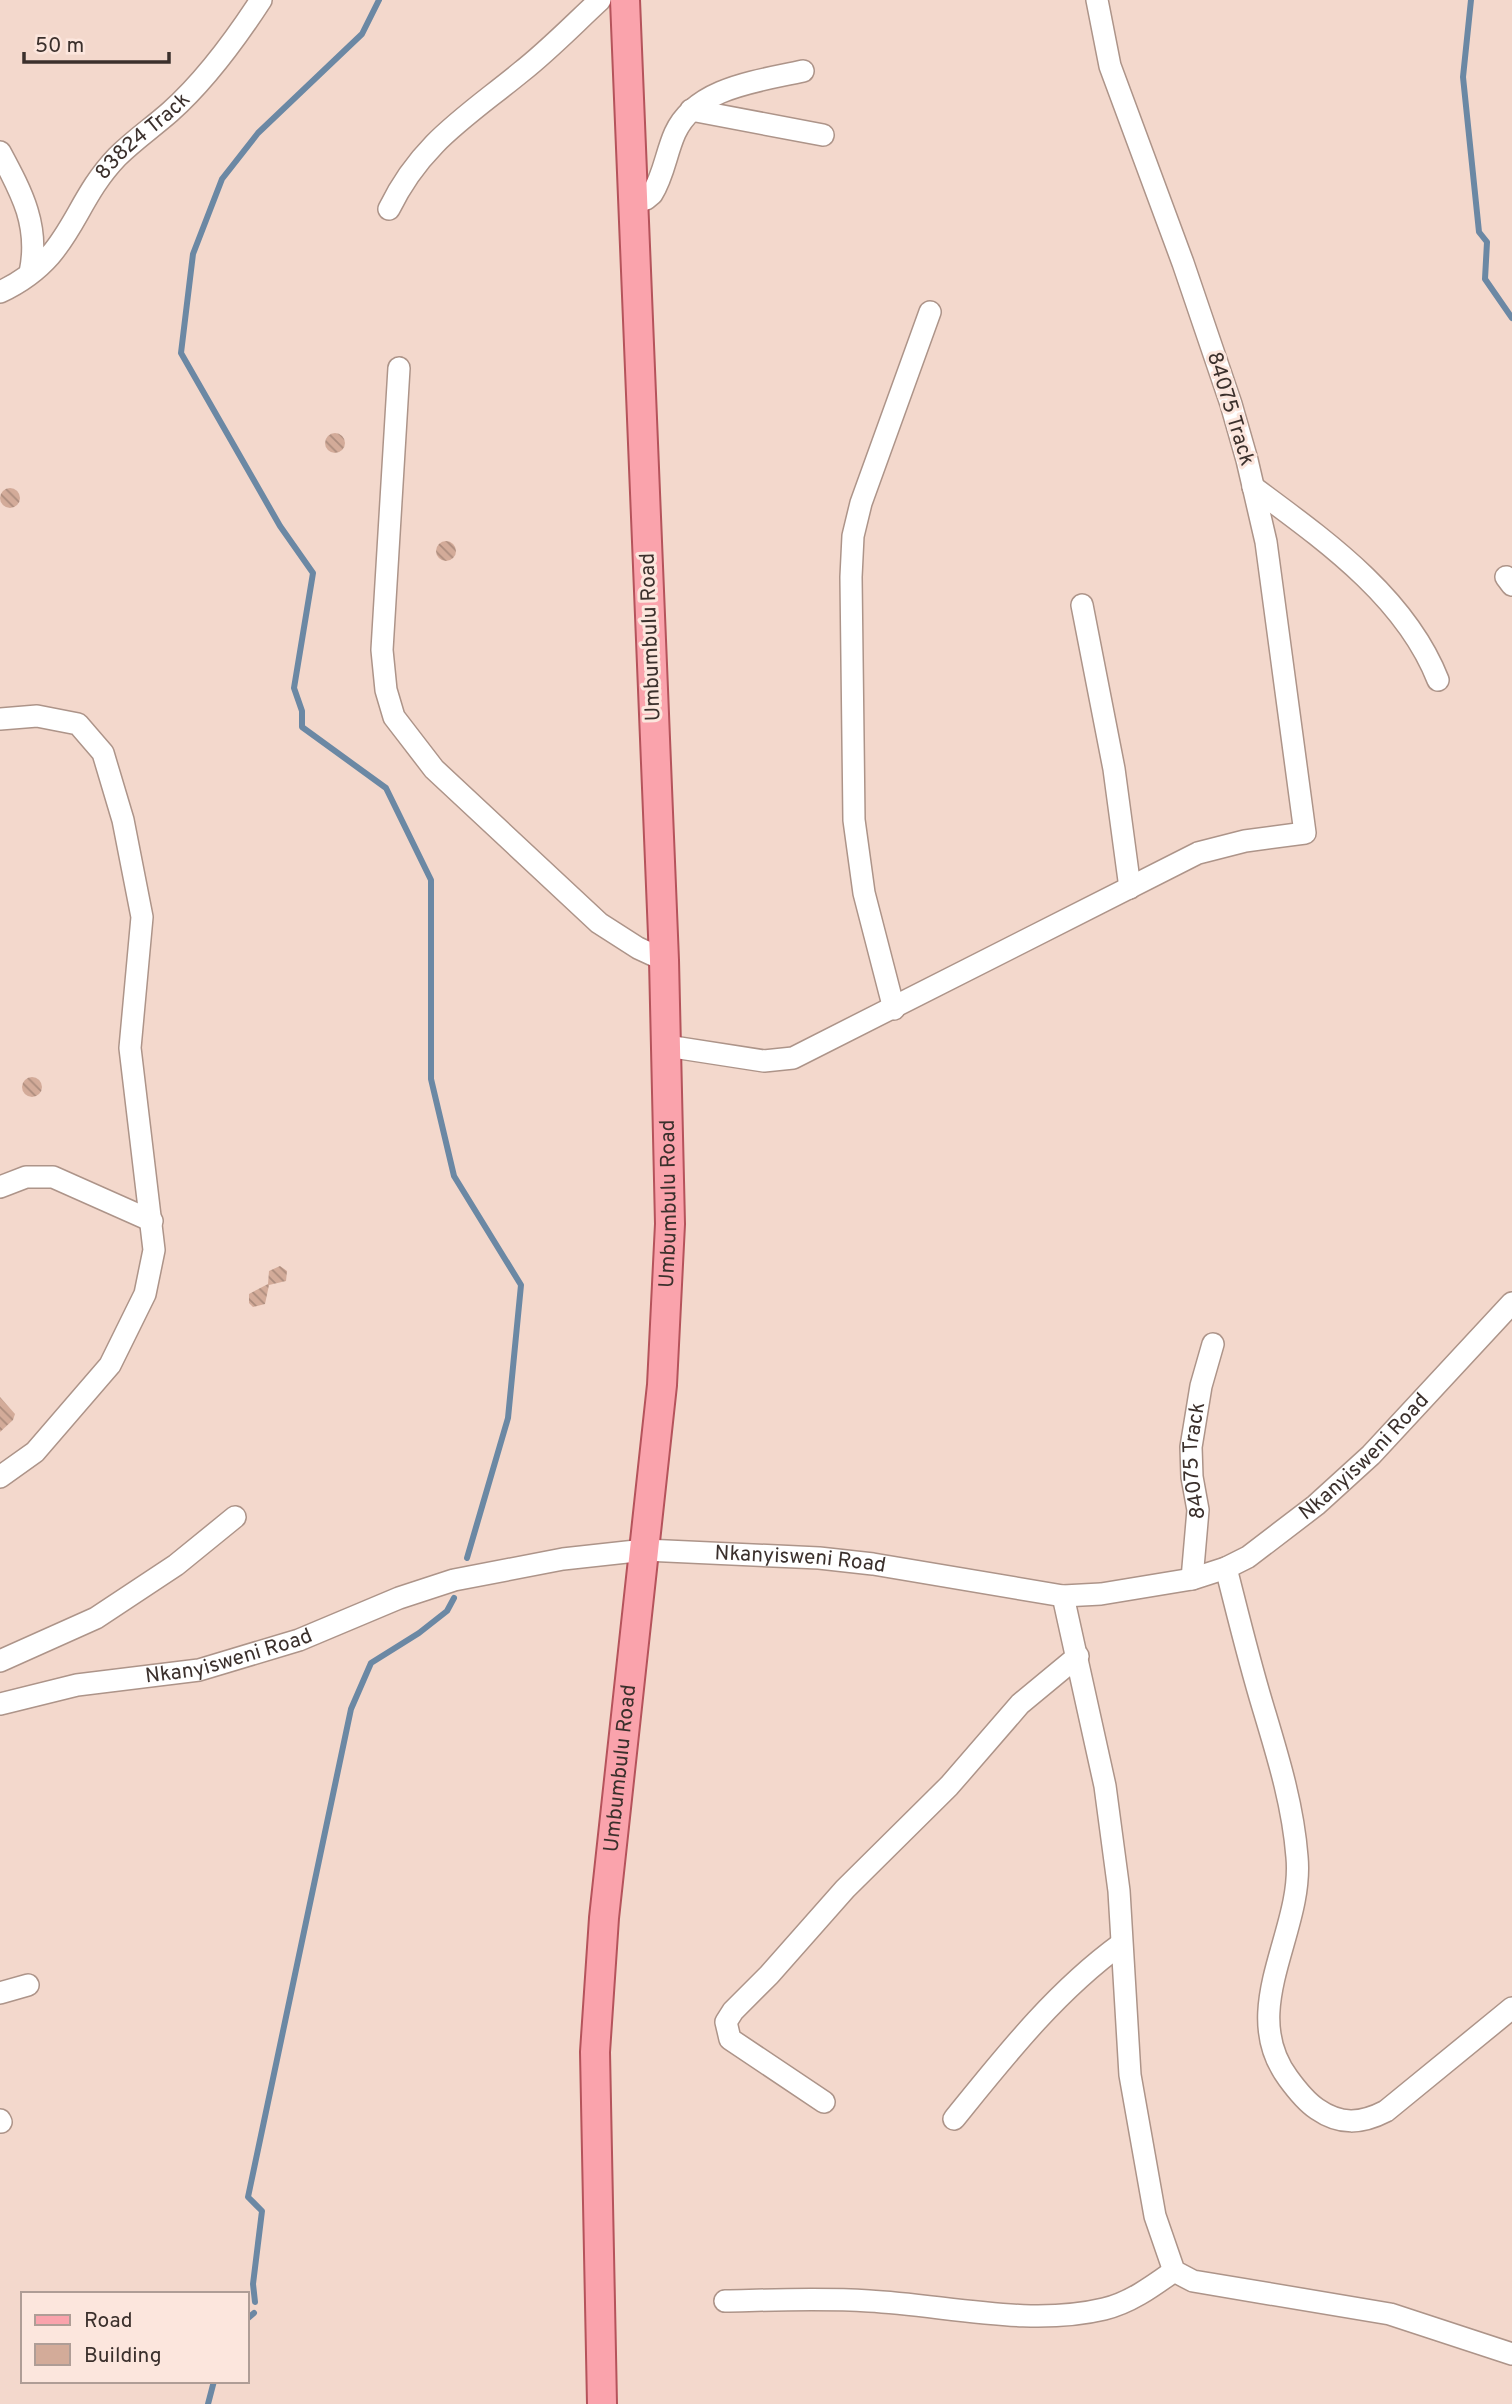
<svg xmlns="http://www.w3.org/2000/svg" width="1512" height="2404" viewBox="0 0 1512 2404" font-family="Overpass,sans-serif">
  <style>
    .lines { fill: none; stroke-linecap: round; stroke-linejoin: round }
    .stream { stroke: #6b88a4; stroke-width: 6 }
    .building { fill: url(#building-back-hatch) }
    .minor-casing { stroke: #ad9489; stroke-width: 24 }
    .major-casing { stroke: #b5535b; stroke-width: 32 }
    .minor { stroke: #fff; stroke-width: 21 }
    .major { stroke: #faa3ac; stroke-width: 28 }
    .labels { text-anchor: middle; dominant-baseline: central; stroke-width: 6; stroke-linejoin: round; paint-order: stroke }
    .street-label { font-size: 21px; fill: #3b302c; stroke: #fce6dd }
  </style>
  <defs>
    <pattern id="building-back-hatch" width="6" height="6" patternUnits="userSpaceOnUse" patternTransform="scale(1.75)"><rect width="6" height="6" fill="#d3ab99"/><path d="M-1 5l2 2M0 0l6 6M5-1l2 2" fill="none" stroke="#ac8c7d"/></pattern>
  </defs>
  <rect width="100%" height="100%" fill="#f3d8cc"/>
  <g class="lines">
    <g class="stream">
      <polyline points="379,0 362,34 258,133 222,179 193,254 181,353 280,526 313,573 294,688 302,711 302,727 386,788 431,880 431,1079 454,1176 521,1285 508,1418 467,1558"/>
      <polyline points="1471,0 1463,77 1479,232 1487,242 1485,279 1512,318"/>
      <polyline points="255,2302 253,2284 262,2211 248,2197 351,1709 371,1663 419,1633 447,1611 454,1598"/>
      <polyline points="247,2319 254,2313"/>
      <polyline points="208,2404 214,2381"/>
    </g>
  </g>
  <g class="building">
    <circle cx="335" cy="443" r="10"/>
    <circle cx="10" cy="498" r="10"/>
    <circle cx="446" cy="551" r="10"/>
    <circle cx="32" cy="1087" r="10"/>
    <polygon points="280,1266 287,1271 286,1281 269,1285 265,1304 253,1307 249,1303 249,1294 268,1284 269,1271"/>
    <polygon points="0,1397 15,1414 13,1420 0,1432"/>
  </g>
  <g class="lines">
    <defs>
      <g id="minor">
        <polyline points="691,110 823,135"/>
        <path d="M0 152C22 193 40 226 30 273"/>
        <path d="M633 201 646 199 652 194C664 175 666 153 675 133 696 87 759 81 803 71"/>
        <path d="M389 209C421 143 466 117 521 72 549 50 574 24 600 0"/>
        <path id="s1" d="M0 292C73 258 70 206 117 157 134 140 153 127 170 112 206 80 235 40 261 0"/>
        <polyline points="399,368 382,650 386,690 394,717 434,769 599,923 638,948 664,960"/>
        <path d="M1253 487C1323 539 1405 596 1438 680"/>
        <polyline points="1506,577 1512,585"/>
        <polyline points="1082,605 1114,769 1130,888"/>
        <polyline points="0,719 37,716 78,724 103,753 123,820 142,917 130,1048 154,1250 145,1294 110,1365 35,1452 0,1477"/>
        <polyline points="894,1009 864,893 854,820 851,577 853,536 861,503 930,312"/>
        <polyline points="667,1046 764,1061 793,1058 1198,853 1245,841 1305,833 1266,542 1247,460 1231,404 1183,263 1110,66 1097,0"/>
        <polyline points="0,1187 26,1177 53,1177 152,1221"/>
        <path d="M1226 1568C1238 1615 1249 1661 1263 1707 1278 1757 1293 1805 1297 1857 1304 1932 1237 2009 1288 2078 1296 2089 1305 2101 1317 2109 1340 2125 1361 2124 1386 2111L1512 2008"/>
        <path id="s2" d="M1192 1579 1198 1510 1192 1477 1191 1447 1201 1386 1213 1344"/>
        <polyline points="1063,1596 1105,1786 1119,1891 1130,2075 1155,2216 1174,2271 1193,2281 1390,2314 1512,2354"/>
        <polyline points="0,1661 96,1618 176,1565 235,1517"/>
        <path id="s3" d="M0 1704 77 1685 199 1670 299 1640 399 1598 454 1580 563 1559 645 1550 819 1558 873 1564 1063 1596 1101 1594 1192 1579 1226 1568 1248 1557 1316 1505 1371 1455 1512 1303"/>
        <polyline points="0,1993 28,1985"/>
        <polyline points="824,2102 730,2039 726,2022 733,2011 769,1975 845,1889 949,1786 1020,1704 1078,1656"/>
        <path d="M954 2119C1005 2056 1055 1992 1121 1944"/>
        <polyline points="0,2120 1,2122"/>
        <path d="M725 2301C773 2300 821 2298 869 2301 945 2305 1029 2327 1104 2309 1130 2303 1153 2286 1174 2271"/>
      </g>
      <g id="major">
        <path id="s4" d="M602 2404 595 2052 604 1918 662 1385 670 1224 664 960 625 0"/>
      </g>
    </defs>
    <use href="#minor" class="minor-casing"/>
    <use href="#major" class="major-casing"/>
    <use href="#minor" class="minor"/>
    <use href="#major" class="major"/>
  </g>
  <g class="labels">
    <g class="street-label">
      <text stroke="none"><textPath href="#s1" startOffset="215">83824 Track</textPath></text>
      <text transform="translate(1230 409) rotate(73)">84075 Track</text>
      <text transform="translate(651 637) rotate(-92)">Umbumbulu Road</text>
      <text stroke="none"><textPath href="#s4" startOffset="1204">Umbumbulu Road</textPath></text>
      <text stroke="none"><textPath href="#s3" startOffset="1432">Nkanyisweni Road</textPath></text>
      <text stroke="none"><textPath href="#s2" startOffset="119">84075 Track</textPath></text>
      <text stroke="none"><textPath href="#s3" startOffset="822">Nkanyisweni Road</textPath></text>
      <text stroke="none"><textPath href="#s3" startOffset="234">Nkanyisweni Road</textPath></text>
      <text stroke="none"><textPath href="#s4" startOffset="637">Umbumbulu Road</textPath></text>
    </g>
  </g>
  <rect x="21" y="2292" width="228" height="91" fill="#fce6dd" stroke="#af9d96" stroke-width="2"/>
  <rect x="35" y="2315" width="35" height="10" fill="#faa3ac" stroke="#af9d96" stroke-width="2"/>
  <text x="84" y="2327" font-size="21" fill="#3b302c">Road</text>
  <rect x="35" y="2344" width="35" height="21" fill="#d3ab99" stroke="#af9d96" stroke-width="2"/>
  <text x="84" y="2362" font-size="21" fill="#3b302c">Building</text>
  <path d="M24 52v10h145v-10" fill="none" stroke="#3b302c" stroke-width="3.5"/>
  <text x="35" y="52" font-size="21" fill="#3b302c" stroke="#fce6dd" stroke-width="5" paint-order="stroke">50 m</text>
</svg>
